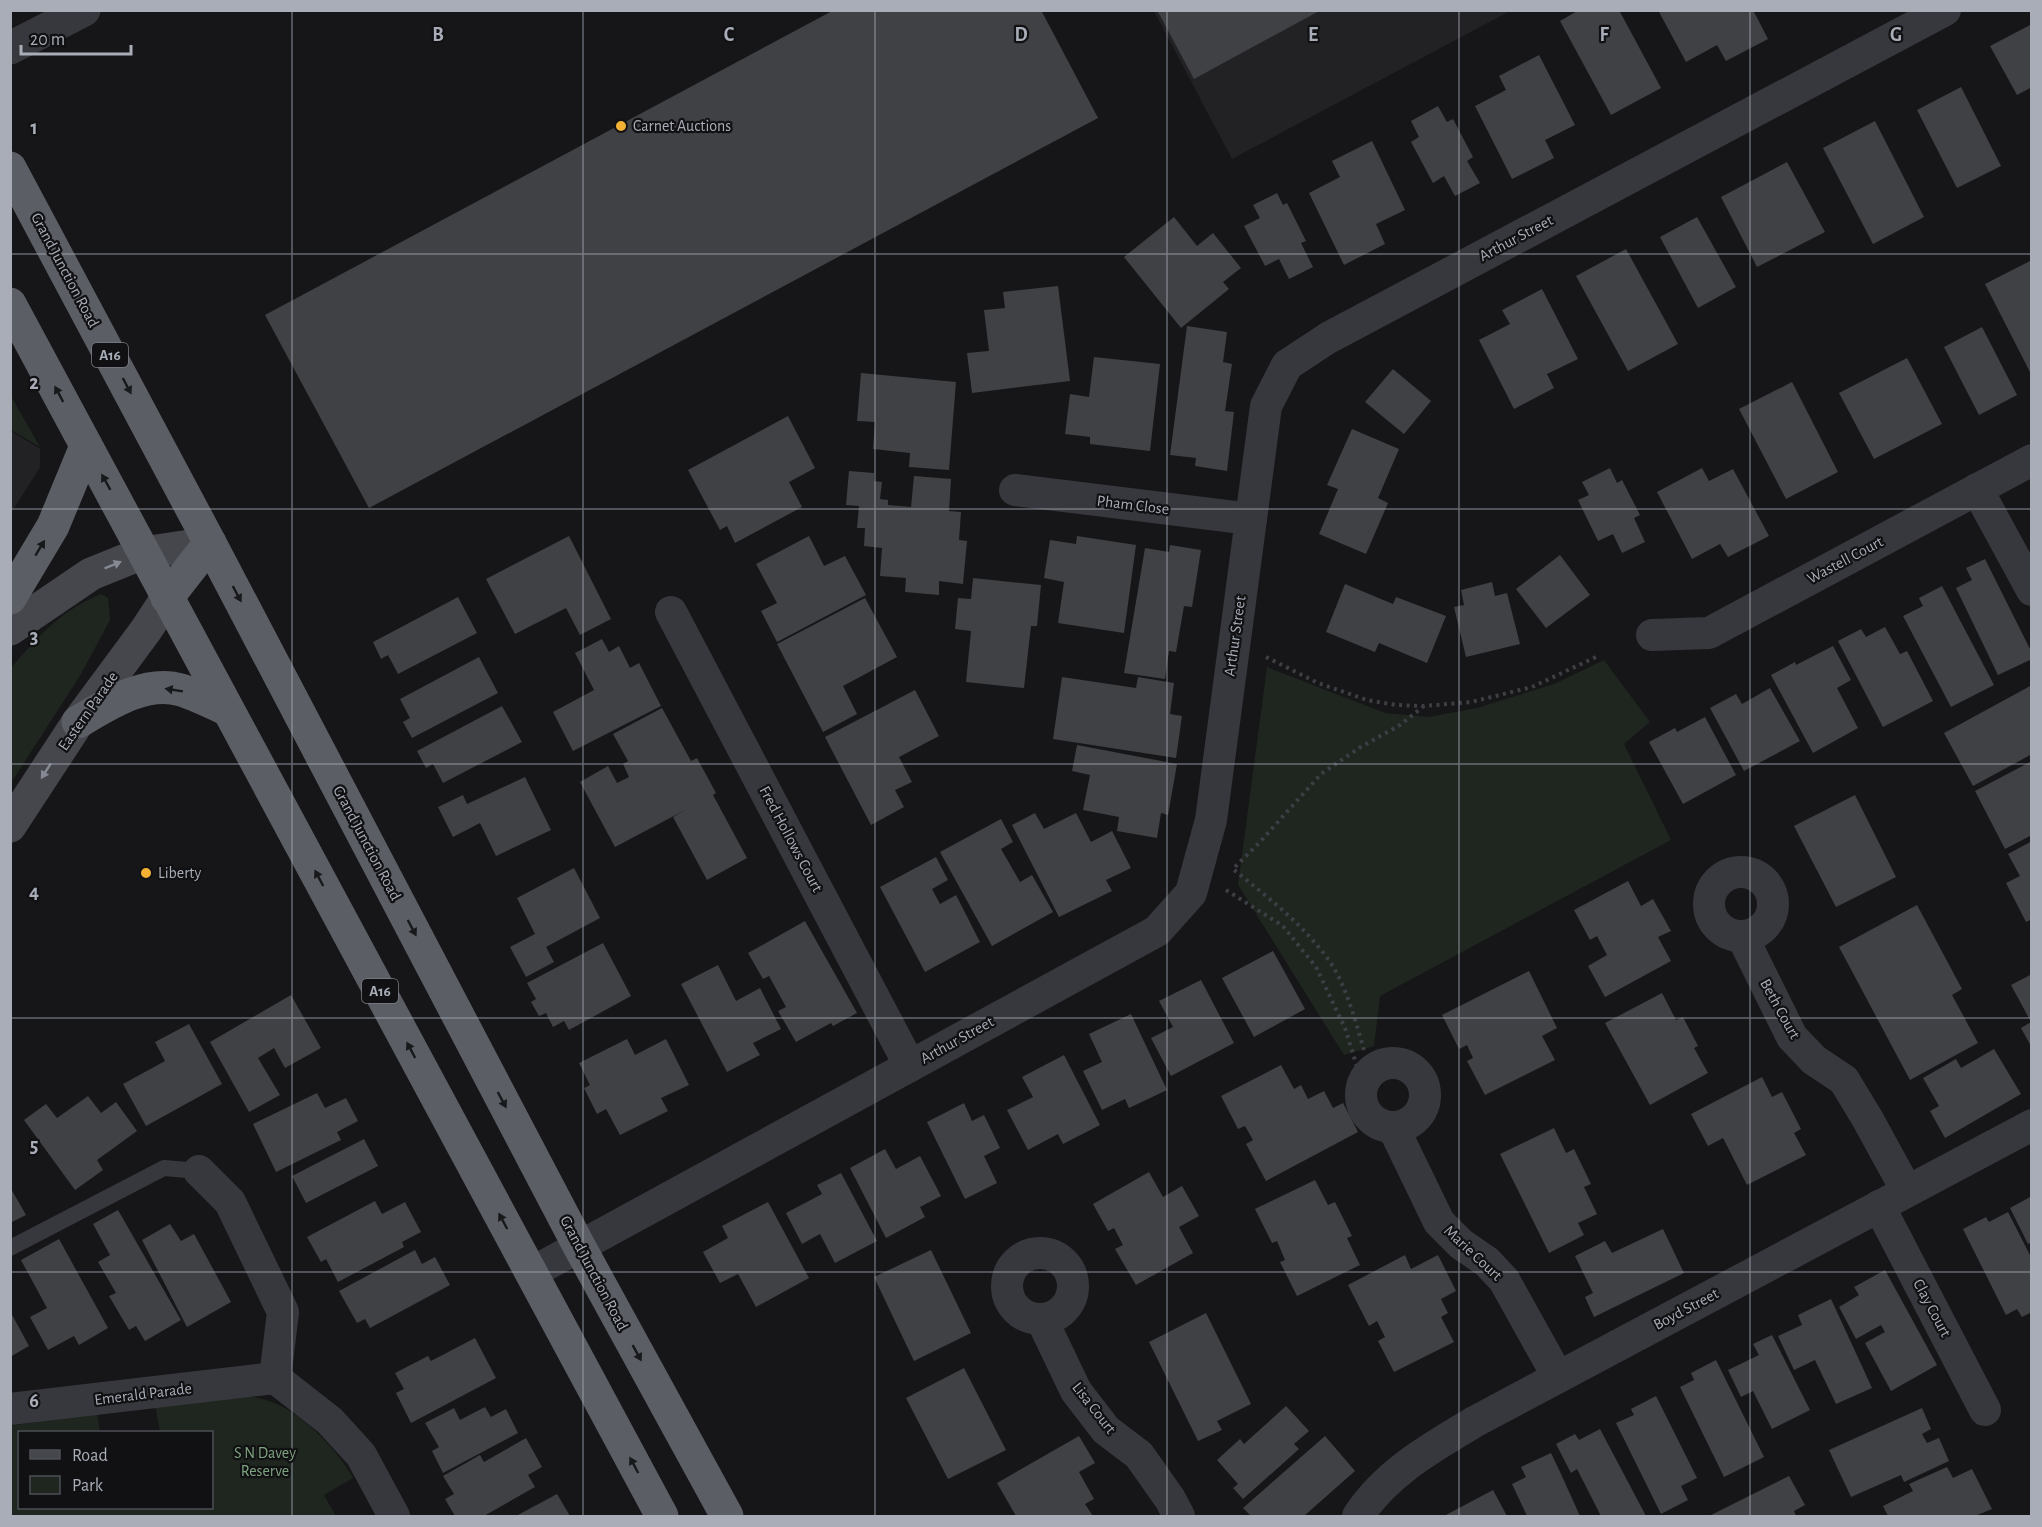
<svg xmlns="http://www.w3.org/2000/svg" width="2042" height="1527" viewBox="0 0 2042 1527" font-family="'Alegreya Sans',sans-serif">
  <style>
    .built { fill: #222225 }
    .green { fill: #1e261f }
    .building { fill: #404145 }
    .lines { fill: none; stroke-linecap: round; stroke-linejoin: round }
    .path { stroke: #3d3f44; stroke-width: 4; stroke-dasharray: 3 4.5; stroke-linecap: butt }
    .service { stroke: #37383d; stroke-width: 16 }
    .minor { stroke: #37383d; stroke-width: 32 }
    .tertiary { stroke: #37383d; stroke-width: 33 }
    .secondary { stroke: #45474d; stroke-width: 33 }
    .trunk { stroke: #5b5e65; stroke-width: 33 }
    .oneway { fill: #18191b }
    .oneway2 { fill: #858993 }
    .grid { fill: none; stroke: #a8adb8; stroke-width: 1.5; stroke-opacity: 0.55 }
    .poi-dot { fill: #f2b134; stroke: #111113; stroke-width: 2 }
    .labels { text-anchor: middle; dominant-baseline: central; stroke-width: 4.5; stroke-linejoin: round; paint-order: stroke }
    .shield { fill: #111113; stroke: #7b7e86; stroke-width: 1.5 }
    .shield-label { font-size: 15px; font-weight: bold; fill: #a8adb8 }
    .poi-label { font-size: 16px; fill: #a8adb8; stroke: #111113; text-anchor: start }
    .street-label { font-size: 16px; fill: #a8adb8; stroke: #111113 }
    .park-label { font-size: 16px; fill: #7fa381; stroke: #111113 }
    .grid-label { font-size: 20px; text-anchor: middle; font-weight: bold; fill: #a8adb8; stroke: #111113; stroke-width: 4.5; stroke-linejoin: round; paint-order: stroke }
  </style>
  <rect width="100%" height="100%" fill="#161618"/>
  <g class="built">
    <polygon points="1154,11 1510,11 1232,159"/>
    <polygon points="11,431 40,449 40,467 11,513"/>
  </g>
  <g class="green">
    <polygon points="10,396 11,396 40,447 11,430"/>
    <path d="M101 594 108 598 110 620 81 674 11 783V668C37 637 63 609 101 594Z"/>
    <polygon points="1604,660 1650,722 1624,744 1671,840 1380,996 1374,1046 1344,1055 1238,885 1267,667 1385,713 1429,717 1477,708 1554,684"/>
    <path d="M236 1392C250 1397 268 1399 281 1406 308 1420 339 1452 353 1478L324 1495 336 1516H11L10 1426 97 1413 100 1432H20V1508H212V1432H160L155 1404Z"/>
  </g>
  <g class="building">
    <polygon points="834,10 1041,10 1098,118 369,508 265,315"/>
    <polygon points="1157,10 1321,10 1194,79"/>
    <polygon points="1579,10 1619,10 1661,88 1611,115 1560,21"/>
    <polygon points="1658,10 1753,10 1768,39 1726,61 1717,45 1686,62"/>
    <polygon points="2032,24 2032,87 2017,95 1990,46"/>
    <polygon points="1539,55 1575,125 1545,140 1554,158 1512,179 1475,106 1506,90 1499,76"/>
    <polygon points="1961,87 2001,166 1957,188 1917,110"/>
    <polygon points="1438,106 1447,122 1453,119 1473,157 1467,161 1480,183 1455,196 1444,176 1433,183 1411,142 1419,137 1411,121"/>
    <polygon points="1875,121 1924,217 1873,244 1823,148"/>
    <polygon points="1372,141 1405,210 1376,224 1385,244 1344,265 1309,193 1340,177 1332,161"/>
    <polygon points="1787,162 1825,232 1757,267 1721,197"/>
    <polygon points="1277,193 1283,205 1287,203 1306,241 1301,243 1313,267 1289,279 1279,259 1265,266 1244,226 1260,218 1253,205"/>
    <polygon points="1174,217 1197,246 1213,233 1241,268 1223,282 1229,289 1181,328 1124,257"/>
    <polygon points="1697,217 1736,287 1698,308 1660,237"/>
    <polygon points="1626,249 1678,344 1628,371 1576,276"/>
    <polygon points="2032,260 2032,376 1985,284"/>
    <polygon points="1058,286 1070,381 972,393 967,353 989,351 984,310 1005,308 1003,292"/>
    <polygon points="1542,289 1578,359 1547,374 1554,388 1514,409 1479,340 1510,324 1502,310"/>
    <polygon points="1187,326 1227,332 1223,362 1232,364 1225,411 1234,412 1227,471 1195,466 1196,458 1170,455"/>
    <polygon points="1982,327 2017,395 1979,415 1944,347"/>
    <polygon points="1094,357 1160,364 1150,451 1090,444 1090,437 1065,434 1070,394 1089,397"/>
    <polygon points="1907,358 1942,424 1874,459 1839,393"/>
    <polygon points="1393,369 1431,401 1404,434 1365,402"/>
    <polygon points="861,373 956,382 949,470 909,467 910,453 873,449 875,422 857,421"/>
    <polygon points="1792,382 1838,472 1786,499 1739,409"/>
    <polygon points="788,416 815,468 789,482 802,507 735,543 727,526 720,530 688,470"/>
    <polygon points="1352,429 1399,449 1378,498 1388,503 1366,554 1319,534 1338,489 1327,485"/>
    <polygon points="1610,468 1617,483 1622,480 1640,515 1634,518 1645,542 1622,553 1613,534 1598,541 1578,500 1589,495 1582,482"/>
    <polygon points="1702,468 1709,481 1733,469 1769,536 1728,557 1720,544 1692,559 1657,492"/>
    <polygon points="849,471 874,473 874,481 882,482 880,499 888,500 888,505 911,507 914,476 951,479 949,511 961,512 959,540 967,541 963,584 939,581 939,595 905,592 906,578 880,576 882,548 864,546 865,528 857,528 859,506 846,505"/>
    <polygon points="569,536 611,619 580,635 566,608 515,634 486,579"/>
    <polygon points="809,536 824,566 845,556 866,595 777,642 761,611 777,603 756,564"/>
    <polygon points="1077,536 1136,545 1124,633 1058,623 1064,582 1044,578 1050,540 1076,544"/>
    <polygon points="1170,545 1201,550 1192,607 1184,606 1176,652 1169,651 1165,679 1124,673 1145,548 1169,552"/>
    <polygon points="1560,555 1590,595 1546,628 1516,589"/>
    <polygon points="1985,559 2032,653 2032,659 1998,675 1956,588 1972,580 1966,568"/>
    <polygon points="973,578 1041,585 1037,626 1031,626 1024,688 966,682 971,631 955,629 958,598 971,599"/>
    <polygon points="1492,582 1495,596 1507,593 1520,644 1466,657 1454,607 1464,605 1461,590"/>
    <polygon points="1345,584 1393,604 1396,597 1446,616 1427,663 1379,643 1375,652 1326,632"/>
    <polygon points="1942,586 1994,685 1951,707 1903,616 1923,606 1919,598"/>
    <polygon points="458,597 477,633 398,674 388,655 381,659 373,642"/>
    <polygon points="865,598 897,657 843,686 857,714 823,732 777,644"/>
    <polygon points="1885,627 1900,654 1907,651 1933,701 1883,727 1838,641 1861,629 1866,637"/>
    <polygon points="602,639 609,652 619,646 630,668 639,663 661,706 573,751 553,712 594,690 575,653"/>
    <polygon points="1833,646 1851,680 1837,688 1858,728 1813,753 1771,675 1795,662 1796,665"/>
    <polygon points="479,657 498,693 412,738 403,722 410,718 400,699"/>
    <polygon points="1062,677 1136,688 1138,677 1174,683 1170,714 1182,716 1176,758 1053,739"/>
    <polygon points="2032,685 2032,754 1973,786 1944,733"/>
    <polygon points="1770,688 1800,741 1744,771 1710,708 1736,694 1742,704"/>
    <polygon points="915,690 939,736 899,757 912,782 895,790 904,807 871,825 825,737"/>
    <polygon points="502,706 522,742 443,783 433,764 426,768 417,751"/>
    <polygon points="662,708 691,761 697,758 716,793 713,795 747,858 707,880 673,817 687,809 615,847 580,782 608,766 617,783 629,777 623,764 628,761 613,734"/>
    <polygon points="1705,717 1736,775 1683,804 1649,742 1675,728 1677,732"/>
    <polygon points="1077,745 1177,764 1168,815 1161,813 1157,838 1117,831 1119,817 1083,810 1090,775 1072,771"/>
    <polygon points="2032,761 2032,835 2005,849 1975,791"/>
    <polygon points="525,777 551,830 496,856 480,823 453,837 438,807 463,795 467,804"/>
    <polygon points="1855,795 1896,877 1836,907 1794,826"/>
    <polygon points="1035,813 1044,829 1076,813 1091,842 1112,831 1131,868 1106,880 1112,891 1059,917 1012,825"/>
    <polygon points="1001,819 1013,842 1001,849 1020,882 1032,875 1053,912 992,946 940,852"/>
    <polygon points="2032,841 2032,919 2026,922 2006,883 2020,876 2008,854"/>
    <polygon points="936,857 948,880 932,889 940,904 956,895 980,942 925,972 880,887"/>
    <polygon points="574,868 600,918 546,947 554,962 526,977 510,947 535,934 517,898"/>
    <polygon points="1628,881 1641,906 1653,899 1671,931 1658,937 1671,961 1605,997 1588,966 1607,955 1597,936 1590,940 1574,910"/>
    <polygon points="1917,905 1962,989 1952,995 1978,1043 1910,1080 1839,947"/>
    <polygon points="805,921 857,1013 833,1026 831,1023 796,1042 778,1011 786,1007 769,976 763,979 748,953"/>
    <polygon points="603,943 631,996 569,1030 564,1021 553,1027 546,1013 539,1016 531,1002 536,999 527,983"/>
    <polygon points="1273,951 1305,1009 1254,1037 1222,978"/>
    <polygon points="718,965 736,1001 760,988 781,1029 753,1043 760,1055 727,1072 681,984"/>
    <polygon points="1529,971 1557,1028 1542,1036 1555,1060 1485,1095 1467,1061 1473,1058 1467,1045 1459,1049 1442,1015"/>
    <polygon points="2032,974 2032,1048 2021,1028 2031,1022 2011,985"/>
    <polygon points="1201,980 1234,1043 1171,1076 1151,1038 1173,1027 1159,1001"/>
    <polygon points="1662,993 1676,1020 1683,1017 1698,1046 1694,1048 1708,1073 1650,1105 1605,1023"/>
    <polygon points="291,995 321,1048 285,1068 274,1048 258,1058 280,1095 249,1112 210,1042"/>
    <polygon points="1131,1014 1167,1090 1129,1108 1125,1099 1102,1110 1083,1071 1102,1062 1089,1034"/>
    <polygon points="189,1024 222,1084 146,1126 123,1084 165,1061 155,1042"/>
    <polygon points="627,1039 635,1055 666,1039 689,1085 661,1098 668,1111 620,1135 606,1109 597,1114 584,1088 590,1085 579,1063"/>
    <polygon points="1994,1049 2021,1094 1945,1138 1930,1111 1939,1106 1923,1078 1956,1059 1961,1068"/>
    <polygon points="1064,1055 1100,1125 1063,1144 1058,1134 1028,1150 1007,1110 1033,1097 1022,1077"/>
    <polygon points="1281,1065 1294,1089 1301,1085 1308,1099 1324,1091 1333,1108 1343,1103 1358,1132 1266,1181 1246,1144 1253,1140 1245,1126 1238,1129 1221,1096"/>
    <polygon points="1762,1077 1772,1097 1782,1092 1801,1129 1794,1133 1806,1155 1747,1185 1723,1138 1708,1146 1691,1114"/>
    <polygon points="317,1093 325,1108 346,1098 358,1121 337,1132 341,1140 276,1172 253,1124"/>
    <polygon points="88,1096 101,1113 116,1102 137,1131 97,1160 103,1170 75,1190 24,1120 46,1104 57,1118"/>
    <polygon points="964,1103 972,1121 984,1115 1000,1148 984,1156 997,1183 965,1199 927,1122"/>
    <polygon points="1554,1128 1566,1153 1574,1149 1591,1184 1584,1187 1597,1214 1578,1223 1584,1235 1549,1253 1500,1154"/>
    <polygon points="364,1139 378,1166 306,1203 292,1176"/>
    <polygon points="885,1149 896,1169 920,1156 941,1196 920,1207 925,1217 886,1238 850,1168"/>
    <polygon points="1149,1172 1163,1197 1182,1186 1199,1216 1179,1227 1193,1253 1136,1285 1115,1249 1123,1245 1114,1228 1108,1231 1093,1204"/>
    <polygon points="841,1173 877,1241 835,1263 820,1234 802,1244 786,1213 822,1194 817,1185"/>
    <polygon points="1315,1180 1328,1205 1335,1202 1352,1236 1347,1238 1360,1265 1297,1296 1280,1262 1285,1260 1277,1241 1272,1243 1255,1209"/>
    <polygon points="10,1187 26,1215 10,1223"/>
    <polygon points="2032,1196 2032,1242 2028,1244 2010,1208"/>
    <polygon points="375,1201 382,1214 405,1202 421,1232 402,1242 404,1247 338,1282 326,1259 321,1262 307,1237"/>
    <polygon points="768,1202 809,1278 756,1307 738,1274 720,1283 703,1252 728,1238 722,1226"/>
    <polygon points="118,1210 181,1320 145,1341 136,1326 129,1330 109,1296 116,1293 98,1262 110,1255 93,1224"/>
    <polygon points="2008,1212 2032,1259 2032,1312 2022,1317 2017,1309 2006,1315 1963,1229 1986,1217 1989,1222"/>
    <polygon points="170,1224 181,1241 194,1234 231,1302 187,1327 142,1240"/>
    <polygon points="1663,1229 1684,1273 1594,1317 1585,1297 1593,1293 1575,1256 1605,1241 1612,1253"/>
    <polygon points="59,1239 108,1328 79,1345 74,1336 48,1350 30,1317 47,1308 21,1260"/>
    <polygon points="415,1250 422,1264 435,1257 450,1285 370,1328 365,1319 357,1323 339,1291"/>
    <polygon points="931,1250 971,1333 914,1361 874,1277"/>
    <polygon points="1405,1255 1411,1269 1438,1255 1456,1291 1441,1299 1448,1313 1441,1317 1454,1342 1394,1372 1378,1341 1385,1337 1377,1321 1369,1326 1348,1285"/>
    <polygon points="1885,1270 1937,1365 1891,1391 1865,1343 1885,1332 1881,1325 1856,1339 1839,1307 1859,1295 1854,1287"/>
    <polygon points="1831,1299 1872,1388 1836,1404 1815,1360 1794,1370 1778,1336 1802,1325 1798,1315"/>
    <polygon points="10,1311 29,1346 10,1357"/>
    <polygon points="1206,1313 1251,1404 1217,1421 1222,1430 1198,1441 1149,1342"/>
    <polygon points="1772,1335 1810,1410 1772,1429 1753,1391 1741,1397 1728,1370 1759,1355 1753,1344"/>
    <polygon points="475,1338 496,1378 411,1423 396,1393 404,1389 395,1373 428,1356 431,1361"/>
    <polygon points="1716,1360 1764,1457 1724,1477 1680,1387 1694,1380 1691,1373"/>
    <polygon points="964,1368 1006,1450 948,1479 906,1398"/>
    <polygon points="1656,1396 1697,1478 1681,1486 1688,1500 1661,1514 1616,1423 1634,1415 1631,1409"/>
    <polygon points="1286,1406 1309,1431 1294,1444 1299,1449 1243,1499 1233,1488 1238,1484 1217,1460 1240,1439 1244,1444"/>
    <polygon points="485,1407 491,1417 506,1409 518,1433 443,1473 432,1451 439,1447 425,1423 454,1408 460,1420"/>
    <polygon points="1922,1408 1931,1429 1922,1434 1927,1443 1939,1438 1949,1461 1904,1482 1901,1475 1851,1497 1829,1450"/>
    <polygon points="1600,1429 1646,1516 1601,1516 1577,1469 1571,1473 1556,1444 1575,1434 1579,1440"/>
    <polygon points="1079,1436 1095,1463 1079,1472 1094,1499 1085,1504 1093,1516 1016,1516 997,1483"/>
    <polygon points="1325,1436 1355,1471 1304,1516 1251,1516 1243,1508"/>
    <polygon points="526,1438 542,1467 528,1475 535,1487 484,1516 455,1516 445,1499 454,1494 443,1476 480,1455 484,1462"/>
    <polygon points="1551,1453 1561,1474 1580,1516 1527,1516 1512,1484 1526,1477 1521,1467"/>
    <polygon points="1947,1467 1953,1478 1972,1469 1992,1509 1975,1516 1888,1516 1883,1506 1913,1491 1909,1484"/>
    <polygon points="1789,1476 1805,1505 1794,1511 1796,1516 1709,1516"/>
    <polygon points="1493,1490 1507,1516 1444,1516"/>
    <polygon points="557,1494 570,1516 516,1516"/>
  </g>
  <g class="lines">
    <g class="path">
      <polyline points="1266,657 1318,683 1367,700 1396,705 1424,706 1471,702 1532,687 1596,657"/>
      <polyline points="1226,890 1283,926 1316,967 1345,1028 1362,1083"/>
      <path d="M1364 1050C1355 1020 1345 980 1325 955 1299 921 1266 896 1233 869L1259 843 1321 774 1359 748 1400 725 1424 706"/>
    </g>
    <polyline class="service" points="10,1248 164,1168 199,1171"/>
    <g class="minor">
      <polyline points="1977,489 2032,590"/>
      <polyline points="1015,490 1251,519"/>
      <polyline points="671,612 910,1066"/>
      <polyline points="1652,635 1709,633 2032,460"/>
      <circle cx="1741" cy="904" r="32"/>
      <polyline points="1742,936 1792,1037 1814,1060 1844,1080 1867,1118 1907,1191"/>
      <circle cx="1393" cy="1095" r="32"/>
      <polyline points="1393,1127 1439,1222 1461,1244 1487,1262 1504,1280 1558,1377"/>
      <polyline points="199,1171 230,1202 283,1312 275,1378 330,1421 361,1455 394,1516"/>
      <polyline points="1879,1206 1985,1410"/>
      <circle cx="1040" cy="1286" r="33"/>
      <polyline points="531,1273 1157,931 1191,893 1211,820 1266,406 1287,365 1328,338 1945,10"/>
      <polyline points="1042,1320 1076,1391 1106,1430 1139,1455 1170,1499 1179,1516"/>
      <polyline points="10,1409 275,1378"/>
      <path d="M1358 1516C1386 1473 1432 1447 1476 1421L2032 1125"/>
    </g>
    <polyline class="tertiary" points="10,48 84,10"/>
    <g class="secondary">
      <polyline points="10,629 91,574 143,553 210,543"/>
      <polyline points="10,826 78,722 146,630 167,598"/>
    </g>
    <g class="trunk">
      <polyline points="10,168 210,543 579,1246 727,1516"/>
      <polyline points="10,304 662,1516"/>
      <polyline points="10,598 53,526 86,446"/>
      <polyline points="167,598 210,543"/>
      <path d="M78 722C107 705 146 679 181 690 197 695 213 703 228 710"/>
    </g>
  </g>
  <defs><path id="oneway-solid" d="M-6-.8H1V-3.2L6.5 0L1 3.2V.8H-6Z" transform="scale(1.5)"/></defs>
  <g class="oneway">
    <use href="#oneway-solid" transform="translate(127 386) rotate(62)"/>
    <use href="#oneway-solid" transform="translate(59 394) rotate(-118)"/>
    <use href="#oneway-solid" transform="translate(106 482) rotate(-119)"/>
    <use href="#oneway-solid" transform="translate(40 548) rotate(-59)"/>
    <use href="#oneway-solid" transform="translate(237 594) rotate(62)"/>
    <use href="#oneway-solid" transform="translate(174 690) rotate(-171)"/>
    <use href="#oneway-solid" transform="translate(319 878) rotate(-118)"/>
    <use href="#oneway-solid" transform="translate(412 928) rotate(62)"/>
    <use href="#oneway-solid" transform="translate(411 1050) rotate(-118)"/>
    <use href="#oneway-solid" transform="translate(502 1100) rotate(62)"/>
    <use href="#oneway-solid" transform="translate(503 1221) rotate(-118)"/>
    <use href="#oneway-solid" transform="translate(637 1353) rotate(61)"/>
    <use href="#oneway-solid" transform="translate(634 1465) rotate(-118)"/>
  </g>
  <g class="oneway2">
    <use href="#oneway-solid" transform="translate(113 565) rotate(-22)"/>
    <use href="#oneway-solid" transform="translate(46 771) rotate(123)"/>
  </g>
  <path class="grid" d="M292 10V1516M583 10V1516M875 10V1516M1167 10V1516M1459 10V1516M1750 10V1516M10 254H2032M10 509H2032M10 764H2032M10 1018H2032M10 1272H2032"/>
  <g class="poi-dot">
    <circle cx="621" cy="126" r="6"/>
    <circle cx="146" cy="873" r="6"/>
  </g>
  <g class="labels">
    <g class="shield">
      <rect x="92" y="343" width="36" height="24" rx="4.5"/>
      <rect x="362" y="979" width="36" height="24" rx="4.5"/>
    </g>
    <g class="shield-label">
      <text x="110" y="355">A16</text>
      <text x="380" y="991">A16</text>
    </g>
    <g class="poi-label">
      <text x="633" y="126">Carnet Auctions</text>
      <text x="158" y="873">Liberty</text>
    </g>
    <g class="street-label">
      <text transform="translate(1516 238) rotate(-28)">Arthur Street</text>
      <text transform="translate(65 270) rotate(62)">Grand Junction Road</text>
      <text transform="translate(1133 505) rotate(7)">Pham Close</text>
      <text transform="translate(1845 560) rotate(-28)">Wastell Court</text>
      <text transform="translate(1235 636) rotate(-82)">Arthur Street</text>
      <text transform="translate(88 711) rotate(-55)">Eastern Parade</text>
      <text transform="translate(791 839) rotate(62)">Fred Hollows Court</text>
      <text transform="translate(367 843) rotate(62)">Grand Junction Road</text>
      <text transform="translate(1780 1009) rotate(61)">Beth Court</text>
      <text transform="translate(957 1040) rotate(-29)">Arthur Street</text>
      <text transform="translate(1473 1253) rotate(43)">Marie Court</text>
      <text transform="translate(594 1273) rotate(62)">Grand Junction Road</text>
      <text transform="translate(1932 1308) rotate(62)">Clay Court</text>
      <text transform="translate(1686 1309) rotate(-28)">Boyd Street</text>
      <text transform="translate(143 1394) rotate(-7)">Emerald Parade</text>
      <text transform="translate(1094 1408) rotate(52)">Lisa Court</text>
    </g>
    <g class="park-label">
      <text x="265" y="1453">S N Davey<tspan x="265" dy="18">Reserve</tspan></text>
    </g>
  </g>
  <g class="grid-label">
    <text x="438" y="41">B</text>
    <text x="729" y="41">C</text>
    <text x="1021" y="41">D</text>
    <text x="1313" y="41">E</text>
    <text x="1604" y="41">F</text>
    <text x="1896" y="41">G</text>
    <text x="34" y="134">1</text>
    <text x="34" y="389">2</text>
    <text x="34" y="643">3</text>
    <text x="34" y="898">4</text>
    <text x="34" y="1152">5</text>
    <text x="34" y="1407">6</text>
  </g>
  <rect width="2042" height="1527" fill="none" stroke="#a8adb8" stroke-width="24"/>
  <rect x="18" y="1431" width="195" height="78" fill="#111113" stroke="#4d4f55" stroke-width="1.5"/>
  <rect x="30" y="1450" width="30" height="9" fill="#45474d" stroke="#4d4f55" stroke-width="1.5"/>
  <text x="72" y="1461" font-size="18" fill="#a8adb8">Road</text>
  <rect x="30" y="1476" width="30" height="18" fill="#1e261f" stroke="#4d4f55" stroke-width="1.5"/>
  <text x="72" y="1491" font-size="18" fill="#a8adb8">Park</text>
  <path d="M21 45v9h110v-9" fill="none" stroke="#a8adb8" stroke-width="3"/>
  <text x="30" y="45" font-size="18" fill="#a8adb8" stroke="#111113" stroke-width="4.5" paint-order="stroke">20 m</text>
</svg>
